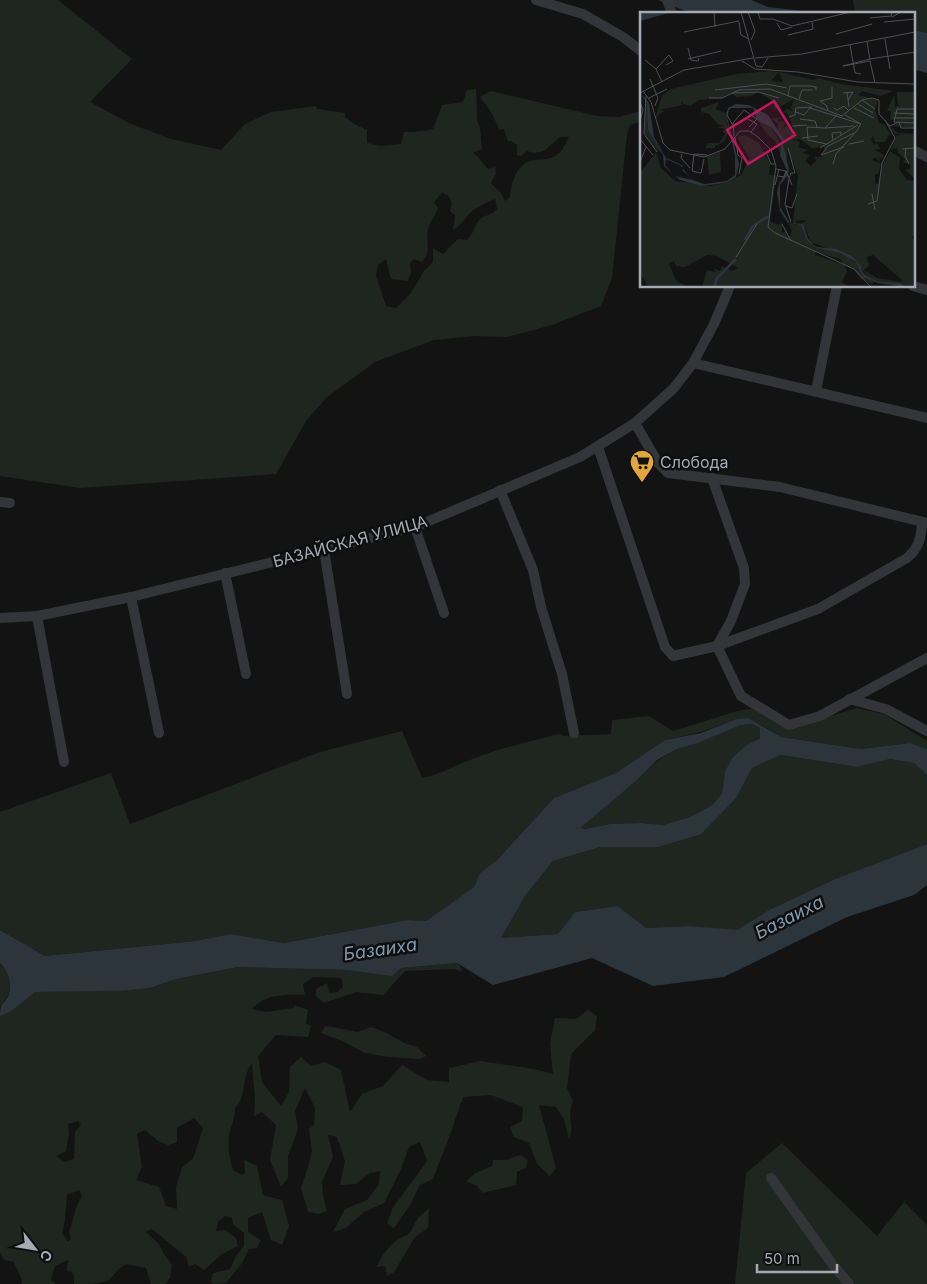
<svg xmlns="http://www.w3.org/2000/svg" width="927" height="1284" viewBox="0 0 927 1284" font-family="Inter,sans-serif">
  <style>
    .green { fill: #1f2620; fill-rule: evenodd }
    .water { fill: #2d353c; fill-rule: evenodd }
    .lines { fill: none; stroke-linecap: round; stroke-linejoin: round }
    .street { stroke: #343539; stroke-width: 10 }
    .labels { text-anchor: middle; dominant-baseline: central; stroke-width: 5; stroke-linejoin: round; paint-order: stroke }
    .poi-label { font-size: 16px; fill: #a5aab3; stroke: #0e0e0f; text-anchor: start }
    .street-label { font-size: 16px; fill: #a5aab3; stroke: #0e0e0f }
    .water-label { font-size: 18px; font-style: italic; fill: #7f98ac; stroke: #0e0e0f }
    .inset-river { fill: none; stroke: #2d353c; stroke-width: 2.5 }
    .inset-road { fill: none; stroke: #4d4f54; stroke-width: 1 }
    .view { fill: #c2185b; fill-opacity: 0.15; stroke: #c2185b; stroke-width: 2.5 }
    .inset-edge { fill: none; stroke: #a5aab3; stroke-width: 2.5 }
  </style>
  <rect width="100%" height="100%" fill="#131314"/>
  <g class="green">
    <path d="M0 0H58L132 59 90 102 129 123 171 139 221 150 245 124 271 112 316 106 317 109 345 113V117L354 124 367 130V143L381 146 401 144 404 132H415L433 129 442 105 463 102 467 90 476 89 477 119 480 128 482 149 473 153 478 157 488 169 495 167 496 173 491 183 501 193 505 201 510 197C511 182 517 162 535 160 543 159 551 160 558 154 563 150 566 143 569 137H560C548 146 544 157 527 151L521 156 517 155V145L511 141H508L504 129 499 130C495 117 488 107 480 97L491 91 597 116 619 117 641 111V121L630 125 627 134 612 278 601 306 552 325 507 337 475 336 434 340 375 362 326 398 306 421 276 474 80 488 0 476ZM442 193 449 196 452 203 450 211 455 215 453 230C462 225 464 219 470 213 476 207 488 202 495 199L497 209C490 217 486 214 480 219 474 225 475 232 467 240L458 239 443 254 433 248V262L424 271 411 293 396 308 386 306 376 276 378 265 386 259 391 279 408 281 411 273 410 263 414 259 422 262C433 249 424 240 429 226 431 220 436 215 438 208L434 202Z"/>
    <polygon points="853,0 927,0 927,33 913,30 913,14 855,14"/>
    <path d="M857 708 884 714 927 741V749L910 743 861 749 781 737 763 726 736 719 701 732 665 740 616 773 554 798 497 860 480 873 474 887 426 921 408 920 284 943 230 934 196 941 45 956 0 930V812L111 773 130 824 320 752 402 731 422 778C438 775 450 768 465 762 496 749 527 742 559 734L564 736 611 734 612 720 649 716 673 731 741 710 753 709 786 728 821 719Z"/>
    <polygon points="752,724 760,728 760,738 747,745 725,772 723,794 712,805 690,817 663,825 641,823 610,824 585,829 579,828 636,781 657,761 677,749 698,743 741,725"/>
    <polygon points="781,755 857,767 890,759 914,763 927,775 927,844 835,879 769,910 738,931 689,926 646,928 618,906 575,912 558,934 501,938 525,896 553,861 600,847 658,847 736,798 752,768"/>
    <path d="M0 963C8 971 12 982 9 993 7 998 2 1002 0 1007Z"/>
    <path d="M457 963 462 968 461 972 455 969 405 971 383 995 356 992 324 1003 316 996V989L327 983 329 993 338 992 343 986 342 978 313 977 303 984 305 995C286 994 264 994 252 1009L266 1012 293 1008 295 1005 308 1010 306 1023 311 1026 308 1037 276 1035 258 1056 262 1082 281 1106 289 1092 290 1067 301 1057 311 1066 325 1062 341 1070 350 1112 362 1094 383 1086 402 1065 427 1080 449 1082V1068L481 1061 534 1069 553 1074 550 1043 555 1018 576 1019 588 1010 597 1016 595 1030 571 1054 567 1088 573 1101C566 1117 575 1126 569 1139L564 1119 556 1107 539 1105 556 1168 550 1176 537 1164 529 1143 514 1137 510 1127 522 1121 523 1107 491 1095 463 1097 451 1132 433 1179 420 1185 410 1205 394 1228 387 1224 392 1209 427 1161 420 1142 409 1147 401 1169 384 1203 364 1212 346 1228 333 1232 345 1209 367 1200 379 1184 380 1171 370 1173 356 1184 340 1185 345 1161 337 1137 328 1135 333 1157 322 1182 323 1196 327 1211 318 1214 308 1212 301 1188 308 1167 312 1151 309 1129 314 1125 315 1108 305 1088 295 1111 298 1129 288 1156V1178L281 1187 270 1160 276 1125 262 1112 254 1116 255 1101 252 1063C241 1077 247 1097 235 1108 235 1117 233 1122 230 1131 227 1143 229 1159 233 1170L242 1175 245 1173 244 1160 257 1166 263 1195 282 1200 289 1226 282 1245 271 1240 262 1212 248 1218V1232L261 1240 257 1248 249 1249 242 1263 226 1283 213 1284 211 1281 213 1273 230 1269 236 1256 244 1246V1233L233 1224 232 1218 225 1216 218 1222 216 1231 225 1230 236 1238 238 1246 222 1254 204 1270 195 1264 189 1267 186 1257 152 1229 146 1232 159 1244 164 1254 172 1265 170 1278 165 1284H151L146 1268 126 1264C117 1269 116 1273 109 1280 102 1284 83 1284 74 1284V1276L72 1272 67 1271 68 1260 55 1266 51 1280 56 1284H22L21 1278 14 1262 4 1260 0 1252V1016L10 1012 34 992 119 991 150 988 176 979 238 967 347 970 392 975 401 968ZM194 1118 203 1128 193 1159 182 1167 176 1187 177 1209 166 1206 159 1187 136 1180 142 1167 137 1134 145 1130 158 1141 168 1145 177 1142V1128ZM78 1121 81 1125 75 1132 74 1159 65 1162 56 1156 66 1151 69 1134 68 1124ZM79 1190 82 1196C74 1208 74 1219 69 1232L71 1239 68 1242 62 1233 65 1221 67 1195Z"/>
    <polygon points="326,1026 358,1032 371,1027 387,1033 404,1043 417,1047 426,1056 419,1059 388,1057 365,1053 342,1041 321,1033"/>
    <polygon points="782,1143 877,1236 904,1202 927,1225 927,1284 735,1284 746,1173"/>
    <polygon points="520,1155 528,1160 526,1168 517,1172 516,1185 482,1193 477,1186 466,1181 474,1174 492,1166 493,1160 507,1160"/>
    <path d="M429 1208 428 1228 415 1237 394 1272 387 1276 385 1266 376 1267C384 1252 392 1240 409 1234L418 1218Z"/>
  </g>
  <g class="water">
    <polygon points="658,0 751,0 768,7 829,14 693,14"/>
    <polygon points="913,30 927,33 927,73 913,69"/>
    <path d="M748 718 781 737 861 749 910 743 927 749V775L914 763 890 759 857 767 781 755 752 768 736 798 701 834 658 847H600L553 861 525 896 501 938 558 934 575 912 618 906 646 928 689 926 738 930 769 910 835 879 927 844V885L914 895 847 917 724 977 653 986 592 958 493 985 457 963 401 968 392 976 347 970 238 967 176 979 150 988 119 991 35 992 10 1012 0 1016C0 1001 5 1004 9 994 12 982 8 971 0 963V930L45 956 196 941 230 934 284 943 408 920 426 921 474 887 480 873 497 860 554 798 616 773 665 740 701 733 736 719ZM752 724 760 728V738L747 745 732 758 725 772 722 794 712 805 690 817 663 825 641 823 610 824 585 829 580 828 636 781 657 760 677 749 698 743 741 725Z"/>
  </g>
  <g class="lines">
    <g class="street">
      <polyline points="536,0 583,14 623,37 641,51"/>
      <polyline points="667,0 672,14"/>
      <polyline points="913,150 927,157"/>
      <polyline points="913,286 927,290"/>
      <polyline points="693,363 927,418"/>
      <polyline points="816,391 837,286"/>
      <polyline points="635,423 658,463 668,473 780,487 927,523"/>
      <path d="M598 447 665 647 673 656 717 646 818 609 907 558C919 548 921 538 922 523"/>
      <polyline points="712,478 744,568 745,584 731,621 717,646 741,696 789,725 820,716 927,658"/>
      <polyline points="500,490 533,570 541,607 562,674 574,733"/>
      <polyline points="0,502 10,503"/>
      <polyline points="415,527 444,613"/>
      <polyline points="324,550 347,694"/>
      <polyline points="225,573 246,674"/>
      <polyline points="131,597 159,733"/>
      <polyline points="37,616 64,762"/>
      <polyline points="0,618 37,616 131,597 415,527 580,457 635,423 674,388 693,363 714,324 730,286"/>
      <polyline points="849,699 886,709 927,731"/>
      <polyline points="771,1178 833,1265 849,1284"/>
    </g>
  </g>
  <defs>
    <symbol id="supermarket-pin" viewBox="-11 -11 22 30"><path d="M0 17L-7.5 6A9.5 9.5 0 1 1 7.5 6Z" fill="#e2a63c" stroke="#0e0e0f"/><path d="M-6-5.5h2.5l.6 2H6L4.5 2H-2.5L-4.4-4H-6ZM-1.5 3.2a1.3 1.3 0 1 0 .1 0ZM3 3.2a1.3 1.3 0 1 0 .1 0Z" fill="#111"/></symbol>
  </defs>
  <g fill-rule="evenodd">
    <use href="#supermarket-pin" x="628" y="448" width="28" height="38"/>
  </g>
  <g class="labels">
    <g class="poi-label">
      <text x="660" y="462">Слобода</text>
    </g>
    <g class="street-label">
      <text transform="translate(350 541) rotate(-15)">БАЗАЙСКАЯ УЛИЦА</text>
    </g>
    <g class="water-label">
      <text transform="translate(789 917) rotate(-27)">Базаиха</text>
      <text transform="translate(380 949) rotate(-8)">Базаиха</text>
    </g>
  </g>
  <g transform="translate(640 12)">
    <rect width="275" height="275" fill="#131314"/>
    <path d="M130 59 139 60 131 69 143 70 139 60 174 68 178 66 201 72 254 79 240 84 222 79 218 83 238 88 235 97 239 111 244 112 252 124 249 123 245 130H235L233 124 231 127 234 133 236 131 241 137 235 138 244 143 242 147 239 145 240 150 235 145 232 148 241 152 238 162H235V171L238 172 242 154 250 139 260 146 259 157 267 168 275 169V226L273 223 272 226 275 229V275L239 270 227 264 214 247 171 230 163 212H159L168 209 161 208 155 209 157 212H153L158 163 147 136V158L135 129 126 121 114 101 115 97 116 102 117 98 126 104 131 113 122 108 125 112H122L132 116 143 136 144 129 133 114 138 118V112L132 107 139 105 141 108 138 107V110L146 109 143 116 147 114 155 120 147 101 143 100 147 97 153 99 151 96 154 87 134 98 133 89 118 80 112 84 96 85 91 81 82 86 59 88 50 94 43 92 41 88 42 93 20 98 24 99 17 104 20 107 16 104 22 83 31 77 96 62ZM160 127 173 137 183 134 185 137 182 145H174L177 148 171 154 165 149 170 143 162 141 168 138 158 135 160 131 156 128 153 129V128ZM233 243 262 268 261 270 237 266 224 258 229 254 227 245ZM257 80H275V116L253 114 259 111 250 107 251 99H247L254 83 255 95 258 94ZM5 90 7 91 9 108 7 115 10 109 11 119 23 142 14 136 5 122ZM79 90 76 97 85 101 89 120 84 129 78 133H75V136H65L68 131H79L85 122 82 119 86 117 76 115 84 114 79 113 69 102 61 100V96ZM245 111 258 121 275 122V167L265 158 270 157V151H263L265 147 258 141 257 136 251 138 256 124 260 122H255ZM105 123 119 131 130 152 129 163 136 164 130 209 138 213 142 211V221L145 219 149 226 152 219 147 208 150 212 161 213 172 233 203 242 218 252 225 265 235 269 232 272 220 266 214 257 205 254 200 247 176 240 175 243 204 253 207 259 202 270 210 275H62L67 258 75 260 74 256 80 259 82 254 92 259 98 256 77 244 67 243 45 255 36 254 34 249 29 251 36 269 49 275H9L0 262V161L16 140 21 156 35 169 70 174 86 171 102 162 109 146 97 125ZM80 140 81 160 69 163 67 144Z" fill="#1f2620" fill-rule="evenodd"/>
    <path d="M0 0H32L0 9ZM0 81 9 91 14 125 26 146 42 153 43 159 53 168 64 172 87 169 95 163V144L86 104 88 96 96 92 109 93 128 103 145 129 143 132 149 157 148 163 140 173V195L150 211 163 212 168 227 176 235 196 237 212 244 220 253 223 261 227 264 239 270 260 271 265 275 238 271 223 265 216 250 200 241 175 235 167 228 161 213 148 211 140 199 137 180 139 172 147 158 140 143 142 129 132 116 118 109 113 96H91L86 101 99 152 96 165 86 171 61 174 40 168 24 154 23 142 8 118 7 91ZM26 147 40 153 52 168 35 164 25 153Z" fill="#2d353c" fill-rule="evenodd"/>
    <path class="inset-river" d="M105 228 113 214 129 204M74 275 77 266 96 247"/>
    <path class="inset-road" d="M74 0 75 15M101 0 116 54 122 55 128 46M108 0 115 19 111 28M118 0 120 7H133L152 14 211 0M251 0 252 5 261 0M230 6 251 4M99 10 101 23 109 27M244 10 275 7M137 11 141 18 152 15M44 20 99 9M196 22 232 12M148 23 173 17 172 10M245 27 250 57M227 30 230 48M210 33 215 61 221 62M48 36 51 48 58 49 59 46M115 46 162 42 275 20M48 47 81 39M230 47 203 54 230 49 235 71M230 47 275 40M5 48 16 57 22 70M102 49 115 57 158 60 218 70 275 72M16 57 29 43 33 49 26 53M10 67 18 86 15 94M75 78 126 72 147 76M3 79 11 90 23 131 30 138 64 145 85 137 100 119H109L118 125 131 138 136 154 128 215 135 221 214 257 231 275M207 80 209 95M0 81 44 58 113 46M92 81 118 80 139 86M203 81 213 80 208 88M6 84 4 122 17 140M148 84 150 74H170L176 75V78M9 86 27 77M69 86H82L99 78 130 77 202 104 222 88 232 86 239 88V102L250 114 259 110 261 116H275M159 87 162 78H172M222 88 235 97M0 90 3 98 0 108M218 92 233 101M170 96 221 112M194 96 197 98 204 94 209 99M214 96 234 106M275 97H257L254 110 275 111M188 98 186 93 180 89 192 86V75M88 99 87 103 93 114M156 100 164 103 171 95M254 101 275 102M205 103 221 112M149 105 155 103 156 96 172 95M106 106 117 112 111 120M254 106H275M160 107 175 109 177 115M152 114 167 113M185 116 214 114M94 124 93 111 104 98 117 107 109 115M95 125 98 143 102 146 99 162M162 126 178 124M0 127 13 143M193 128 192 121 201 120V123M186 132 168 128 167 115 185 116 197 103M209 132 224 129M204 135 181 143 188 134 216 120 221 112M148 136 155 161H151L149 166M180 136 218 113M266 136 265 144 269 152M262 137 275 136V130M126 140 131 152H136M42 142 41 146 50 156M64 147 61 161 52 159 54 142 67 143M0 150 6 135M193 152 196 142 214 122M136 157 146 159 144 165 138 164M146 159 152 173M149 167 145 192 151 210M135 173 139 157M232 182 235 198M228 192 237 189 242 151 255 126 245 108M146 194 152 196 157 182M142 212 151 229M96 245 117 212"/>
    <path class="view" d="M134 89 155 123 108 152 87 118Z"/>
    <rect width="275" height="275" class="inset-edge"/>
  </g>
  <g transform="translate(35 1249) rotate(121)" stroke="#0e0e0f" stroke-width="4" paint-order="stroke">
  <path d="M0-4L9 19L0 12L-9 19Z" fill="#a5aab3"/>
  <text y="-8" font-size="14" font-weight="bold" text-anchor="middle" fill="#a5aab3">С</text>
  </g>
  <path d="M757 1264v8h80v-8" fill="none" stroke="#a5aab3" stroke-width="2.5"/>
  <text x="764" y="1264" font-size="15" fill="#a5aab3" stroke="#0e0e0f" stroke-width="4" paint-order="stroke">50 m</text>
</svg>
